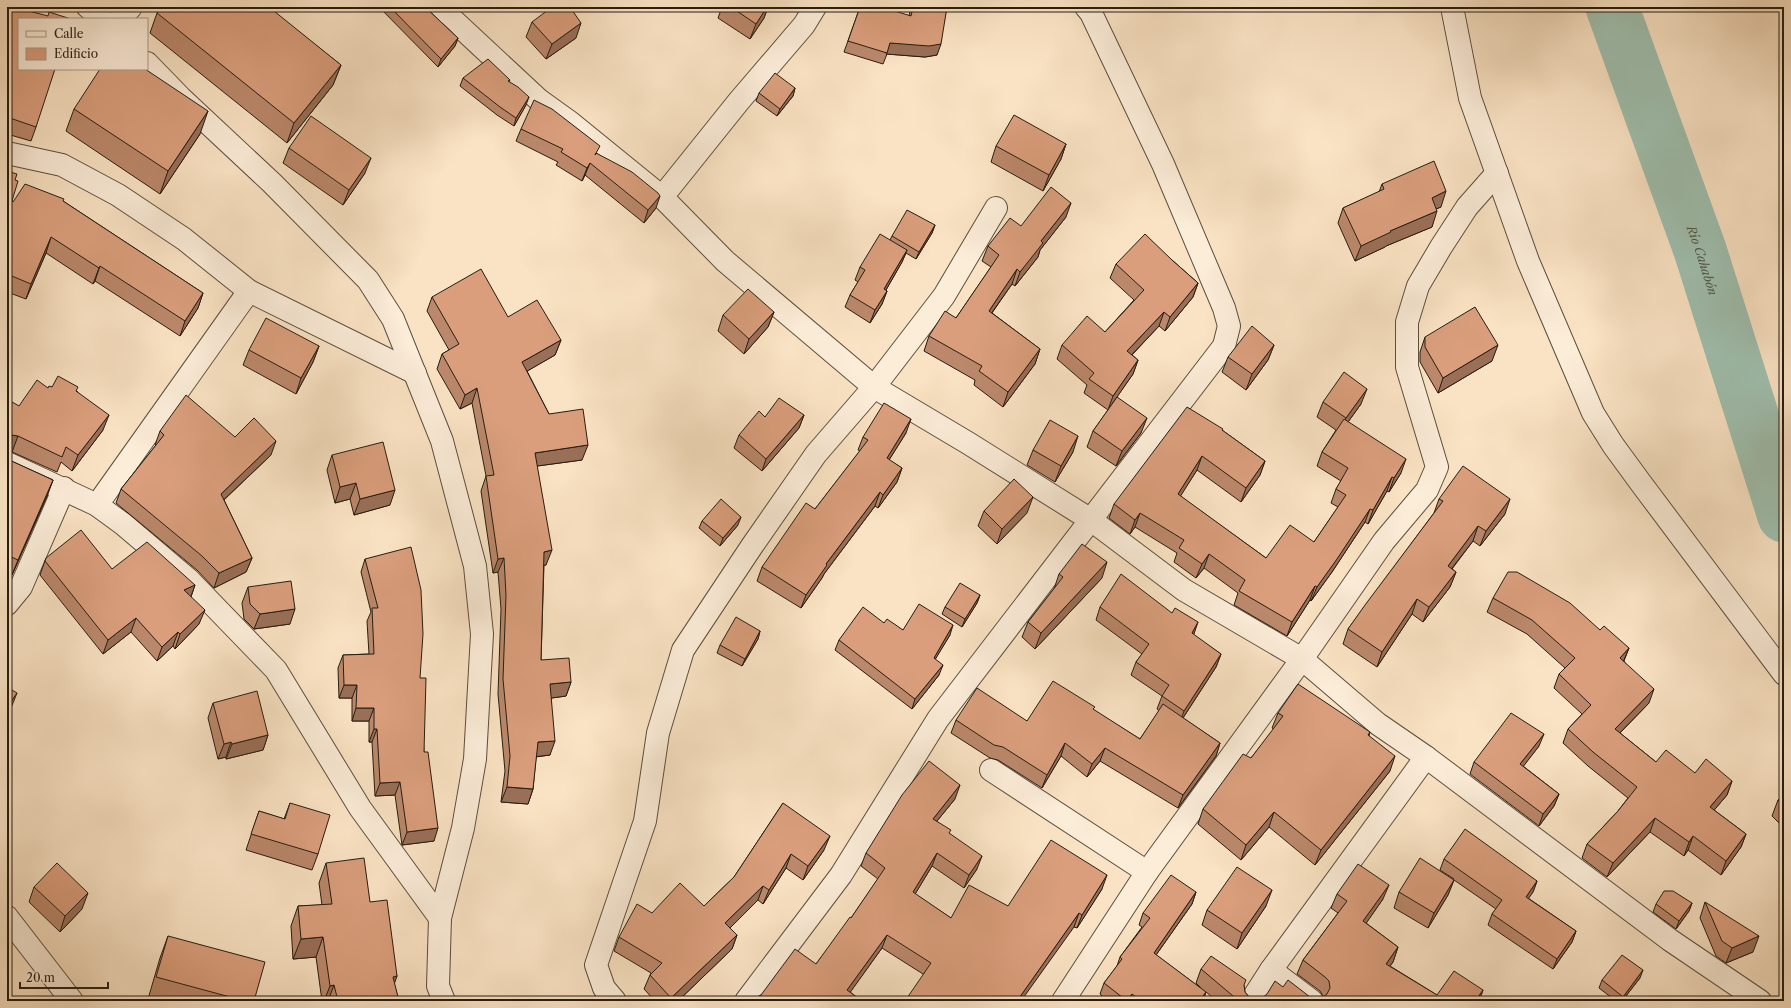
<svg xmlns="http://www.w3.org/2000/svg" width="1791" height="1008" viewBox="0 0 1791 1008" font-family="'Libre Caslon Text',serif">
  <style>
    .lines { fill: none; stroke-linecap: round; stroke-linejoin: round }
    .river { stroke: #9fbfae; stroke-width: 53 }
    .minor-casing { stroke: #5b4e3e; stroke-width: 24 }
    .minor { stroke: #fcedd9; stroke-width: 22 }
    .wall { fill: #bb886b; stroke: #261d11 }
    .shaded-wall { fill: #996f57; stroke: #261d11 }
    .building { fill: #da9e7c; stroke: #261d11 }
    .labels { text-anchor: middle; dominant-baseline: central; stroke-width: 4; stroke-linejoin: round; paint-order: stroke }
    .water-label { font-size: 12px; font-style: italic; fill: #505648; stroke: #fcedd9 }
  </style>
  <rect width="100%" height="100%" fill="#fae3c4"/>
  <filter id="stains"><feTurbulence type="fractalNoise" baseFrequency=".005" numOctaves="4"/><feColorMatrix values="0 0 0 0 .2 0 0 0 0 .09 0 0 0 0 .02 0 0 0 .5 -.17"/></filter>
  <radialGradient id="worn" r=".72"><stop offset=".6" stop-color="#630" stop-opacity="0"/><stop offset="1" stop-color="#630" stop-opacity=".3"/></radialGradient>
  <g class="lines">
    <path class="river" id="s1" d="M1612 7 1700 250 1784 516"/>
    <defs>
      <g id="minor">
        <polyline points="88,7 102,19"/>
        <polyline points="439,7 539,100 571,123 662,197 725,261 874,387 968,443 1091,520 1184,590 1302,659 1378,724 1426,757 1670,940 1760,1001"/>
        <polyline points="1452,7 1470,98 1528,261 1593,413 1613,445 1640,482 1784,674"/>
        <polyline points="120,19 131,7"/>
        <polyline points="147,63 181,98 272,183 368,280 393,319 442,441 475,566 482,634 475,759 463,828 440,918 438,986 444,1001"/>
        <polyline points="7,153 62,165 118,195 184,239 249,291 415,373"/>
        <polyline points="662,197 739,101 804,25 815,7"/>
        <polyline points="7,463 97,505 123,524 189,580 276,670 360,808 440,918"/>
        <polyline points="97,505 249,291"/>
        <polyline points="7,604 21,587 64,488"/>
        <polyline points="991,770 1147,872"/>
        <polyline points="7,917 72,1001"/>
        <polyline points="1271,970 1312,1001"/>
        <polyline points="615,1001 604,988 596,965 645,821 658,733 683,650 752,546 816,454 874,387 944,296 996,208"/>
        <polyline points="746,1001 841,875 938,719 1224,346 1229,326 1224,308 1163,164 1091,13 1086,7"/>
        <polyline points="1063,1001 1147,872 1302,659 1384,541 1427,490 1437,467 1407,367 1407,322 1418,286 1441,247 1467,207 1497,173"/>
        <polyline points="1251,1001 1271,970 1426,757"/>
      </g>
    </defs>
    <use href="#minor" class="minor-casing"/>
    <use href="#minor" class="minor"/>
  </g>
  <g class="wall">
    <polygon points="7,7 36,127 31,141 7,134"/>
    <polygon points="162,7 278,7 274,12 341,65 333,85 287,143 150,33 157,13"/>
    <polygon points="379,7 425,7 458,38 455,46 438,67"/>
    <polygon points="722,7 768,7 764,18 750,39 718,18"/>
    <polygon points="860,7 909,16 911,7 947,7 937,55 925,57 887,54 883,64 844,52"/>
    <polygon points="532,22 576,38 546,59 526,37"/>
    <polygon points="463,78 510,80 509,82 526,105 514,126 497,115 460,86"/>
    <polygon points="795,88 793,96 777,116 756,101 759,93"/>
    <polygon points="74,109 200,134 160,194 66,131"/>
    <polygon points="521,129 598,154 656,208 644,223 585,175 582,181 556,165 558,162 516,141"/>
    <polygon points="1066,144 1061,159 1043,191 991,162 996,146"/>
    <polygon points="289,148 365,173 343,205 283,163"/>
    <polygon points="7,171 15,180 12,201 13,202 63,201 203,293 198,308 180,336 95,281 93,284 46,253 26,299 7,292"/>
    <polygon points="1382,184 1441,207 1436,209 1432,227 1386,246 1385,247 1355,261 1338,223 1343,208 1379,192"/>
    <polygon points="1066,217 1040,250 1038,257 1015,286 1012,284 992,313 1040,349 1035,364 1003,407 974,385 975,380 924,351 929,336 956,318 991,267 982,261 988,246 1021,226"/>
    <polygon points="935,225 932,233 916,259 906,253 902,262 886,290 887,291 882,304 870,323 845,307 850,295 858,282 855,280 860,267 890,240 892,236"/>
    <polygon points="1172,260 1198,283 1193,297 1165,331 1159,326 1132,355 1138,360 1133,374 1116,398 1141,433 1116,466 1087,447 1093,431 1108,410 1084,393 1087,385 1057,359 1062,345 1105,332 1134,300 1110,278 1116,264"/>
    <polygon points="432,297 508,317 561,340 555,355 527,371 549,414 582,460 537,466 546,565 544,565 541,660 571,682 566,696 551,698 550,755 536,757 533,789 528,804 501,802 505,771 498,694 501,609 498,572 493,573 481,491 486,476 472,403 460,409 437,369 442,354 449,350 427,311"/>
    <polygon points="774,312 768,327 744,354 718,331 723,315"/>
    <polygon points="1425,337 1492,361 1438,393 1420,362 1420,352"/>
    <polygon points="1274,345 1268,360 1246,390 1222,372 1228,357"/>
    <polygon points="319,346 313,362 296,394 243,365 249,350"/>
    <polygon points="52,387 77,391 103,430 72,471 61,462 57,472 12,452 19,406 48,388"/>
    <polygon points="1323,402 1361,404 1348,422 1401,473 1389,492 1387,491 1368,524 1365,522 1332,572 1311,601 1310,600 1287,636 1234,605 1238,593 1204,568 1196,578 1174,562 1177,553 1135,527 1130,534 1109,518 1114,504 1223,429 1222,430 1265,461 1260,475 1241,502 1197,470 1180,496 1266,558 1314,542 1338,507 1331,503 1336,489 1341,481 1317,466 1322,452 1336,430 1317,417"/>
    <polygon points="804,415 799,428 762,471 734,448 739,435 765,417"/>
    <polygon points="160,431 235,437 271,455 224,500 252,558 246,572 214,588 197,570 116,503 121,489 156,445 155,445"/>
    <polygon points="906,433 889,460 902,468 897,482 878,508 875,506 824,574 822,578 801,608 757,581 762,567 815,509 860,451 858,450 863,437"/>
    <polygon points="1033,450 1073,452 1055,482 1027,465"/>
    <polygon points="332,455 390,505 354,515 350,499 335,503 327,470"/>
    <polygon points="7,459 53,480 47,496 12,575 7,573"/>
    <polygon points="1439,499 1505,514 1480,546 1473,541 1452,569 1456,572 1450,587 1423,622 1412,614 1377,667 1343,644 1348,629 1434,513"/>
    <polygon points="984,511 1027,513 997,544 978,526"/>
    <polygon points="702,521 738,525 720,546 699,528"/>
    <polygon points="46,558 195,585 191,597 199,624 175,649 173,646 157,661 131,632 103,654 40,575"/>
    <polygon points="365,559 420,678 424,752 434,841 402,845 395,795 375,796 372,742 369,742 369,721 352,721 352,698 339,698 338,668 343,655 369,654 367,621 371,612 361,572"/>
    <polygon points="1059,574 1102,578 1035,649 1022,637 1028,622 1054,589"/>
    <polygon points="248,587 290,624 254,629 244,619 242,603"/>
    <polygon points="980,595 977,603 962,627 942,614 945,607"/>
    <polygon points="1493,598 1600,630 1629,648 1624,661 1649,703 1620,733 1656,762 1695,773 1732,781 1727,795 1714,810 1746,834 1741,847 1721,875 1688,850 1684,856 1650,832 1607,877 1582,858 1587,844 1618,811 1628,798 1588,766 1563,743 1568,729 1582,714 1554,688 1559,674 1565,668 1527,634 1487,612"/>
    <polygon points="1100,607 1193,635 1221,654 1216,667 1183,718 1220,743 1216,756 1178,808 1100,761 1087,777 1061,756 1042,788 998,760 990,758 951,733 956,720 1027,721 1093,710 1140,739 1159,711 1157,709 1162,696 1131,675 1136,662 1142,654 1096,620"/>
    <polygon points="884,623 903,630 950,635 935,659 939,675 912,709 835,650 839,640"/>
    <polygon points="760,631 758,639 742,666 717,653 720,645"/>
    <polygon points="213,703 268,735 263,750 226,759 226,757 218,759 208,718"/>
    <polygon points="1278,713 1370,732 1369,736 1390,771 1315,865 1269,827 1241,860 1198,824 1203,809 1251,758 1274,729 1272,728"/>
    <polygon points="1539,746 1523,766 1559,794 1554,806 1539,826 1470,774 1474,762"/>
    <polygon points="1784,795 1784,828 1772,816 1778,800"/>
    <polygon points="955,799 937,821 950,834 977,869 964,888 932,866 915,894 951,918 1008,906 1102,889 1077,928 1074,927 923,974 882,948 850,992 862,1001 752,1001 752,1000 816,964 851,918 878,879 861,866 866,853"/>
    <polygon points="290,803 318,854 312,870 246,850 259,811 284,819"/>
    <polygon points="783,803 824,850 803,880 786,868 763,904 758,900 730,928 737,935 732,949 678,1001 655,1001 644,989 650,975 651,973 614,951 619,937 652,913 704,906 734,877"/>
    <polygon points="1444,859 1537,881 1533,892 1528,898 1576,931 1572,942 1553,969 1488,925 1492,914 1496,909 1454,880 1448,895 1428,928 1394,908 1399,892 1454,879 1440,870"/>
    <polygon points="326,863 370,902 397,976 394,983 399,1001 322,1001 316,957 293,959 291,926 298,906 322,905 319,883"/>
    <polygon points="34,887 82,909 60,932 29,902"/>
    <polygon points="1196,892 1192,904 1156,955 1202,989 1196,983 1201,969 1244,985 1245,992 1249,997 1255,999 1262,998 1283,987 1316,999 1322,998 1323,997 1323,996 1320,991 1297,974 1303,960 1338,913 1331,908 1337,894 1383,899 1366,923 1398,947 1393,962 1390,966 1437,995 1483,990 1479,1001 1217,1001 1206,992 1203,1001 1108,1001 1100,994 1104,983 1117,966 1120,957 1142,927 1139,925 1143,913"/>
    <polygon points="1705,902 1753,952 1726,963 1716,956 1700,918"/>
    <polygon points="1692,903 1689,911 1676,929 1653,912 1656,904"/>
    <polygon points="1266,906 1237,949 1202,925 1207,910"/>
    <polygon points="168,936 254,1001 155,1001 148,999 160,958"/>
    <polygon points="1784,973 1784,984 1781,981"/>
    <polygon points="1640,978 1622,1001 1616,1001 1599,988 1602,980"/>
  </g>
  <g class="shaded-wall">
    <polygon points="269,7 278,7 261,27"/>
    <polygon points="767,7 768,7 764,18 750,39 756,24"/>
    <polygon points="581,23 576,38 546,59 552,44"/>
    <polygon points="458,38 455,46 438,67 441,59"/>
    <polygon points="890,43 941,44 937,55 925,57 886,54"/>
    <polygon points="341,65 333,85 287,143 294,123"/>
    <polygon points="795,88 793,96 777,116 780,109"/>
    <polygon points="529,97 526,105 514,126 516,118"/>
    <polygon points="208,111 200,134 160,194 168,171"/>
    <polygon points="1066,144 1061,159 1043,191 1049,175"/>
    <polygon points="371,158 365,173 343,205 349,190"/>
    <polygon points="590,163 585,175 582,181 587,168"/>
    <polygon points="1446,191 1441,207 1426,213 1432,198"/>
    <polygon points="660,196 656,208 644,223 648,210"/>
    <polygon points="1071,203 1066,217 1040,250 1038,257 1015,286 1020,272 1041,241"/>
    <polygon points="1437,211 1432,227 1386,246 1385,247 1355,261 1361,246 1390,231"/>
    <polygon points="935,225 932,233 916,259 919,252"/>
    <polygon points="51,237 46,253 26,299 31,284"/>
    <polygon points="907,250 902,262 879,302 884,289"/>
    <polygon points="100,266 95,281 93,284 99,268"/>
    <polygon points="1017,269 1012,284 983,325 989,311"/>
    <polygon points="1198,283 1193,297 1165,331 1170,317"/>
    <polygon points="887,291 882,304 870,323 875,310"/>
    <polygon points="203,293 198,308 180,336 185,321"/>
    <polygon points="774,312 768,327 744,354 749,339"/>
    <polygon points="1164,312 1159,326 1122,365 1127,351"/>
    <polygon points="561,340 555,355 517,377 522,362"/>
    <polygon points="1274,345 1268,360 1246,390 1252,374"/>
    <polygon points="1498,345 1492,361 1438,393 1443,378"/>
    <polygon points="319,346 313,362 296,394 301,378"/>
    <polygon points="1040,349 1035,364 1003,407 1008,392"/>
    <polygon points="1138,360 1133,374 1108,410 1113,396"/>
    <polygon points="477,388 472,403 460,409 465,395"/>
    <polygon points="1367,389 1361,404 1340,433 1346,418"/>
    <polygon points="109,415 103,430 72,471 78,455"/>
    <polygon points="804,415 799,428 762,471 766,459"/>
    <polygon points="1147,418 1141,433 1116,466 1122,451"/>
    <polygon points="911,419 906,433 882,471 887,458"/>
    <polygon points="11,435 18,436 12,452 7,451 7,437"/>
    <polygon points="1078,436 1073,452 1055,482 1061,466"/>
    <polygon points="276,441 271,455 215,508 221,494"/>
    <polygon points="588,445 582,460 530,467 535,453"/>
    <polygon points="1202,456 1197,470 1173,508 1178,494"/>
    <polygon points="1406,459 1401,473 1389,492 1394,478"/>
    <polygon points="1265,461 1260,475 1241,502 1246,488"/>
    <polygon points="902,468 897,482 878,508 883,495"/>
    <polygon points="1392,477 1387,491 1368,524 1373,510"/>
    <polygon points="53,480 47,496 12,575 18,560"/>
    <polygon points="356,483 350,499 335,503 340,487"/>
    <polygon points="395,490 390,505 354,515 360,499"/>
    <polygon points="880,492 875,506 824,574 822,578 801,608 806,595 826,564"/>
    <polygon points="1033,497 1027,513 997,544 1002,529"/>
    <polygon points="1510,499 1505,514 1480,546 1486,531"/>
    <polygon points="1370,509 1365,522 1332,572 1311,601 1317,587"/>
    <polygon points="1140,513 1135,527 1130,534 1135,520"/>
    <polygon points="741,517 738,525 720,546 723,538"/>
    <polygon points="1478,526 1473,541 1442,581 1448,566"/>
    <polygon points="552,550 546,565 539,566 544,552"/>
    <polygon points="1209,554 1204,568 1196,578 1202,564"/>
    <polygon points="252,558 246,572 214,588 219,573"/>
    <polygon points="504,558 498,572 493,573 498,559"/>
    <polygon points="1107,562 1102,578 1035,649 1041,633"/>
    <polygon points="1456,572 1450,587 1423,622 1429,607"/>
    <polygon points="195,585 190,599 184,590"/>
    <polygon points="1315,586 1310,600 1287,636 1292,622"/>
    <polygon points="980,595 977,603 962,627 965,619"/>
    <polygon points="1417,599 1412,614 1377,667 1382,652"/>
    <polygon points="295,609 290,624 254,629 260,614"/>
    <polygon points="205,610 199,624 175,649 180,634"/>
    <polygon points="136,618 131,632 103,654 108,640"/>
    <polygon points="1198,622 1194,634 1192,633"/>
    <polygon points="953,625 950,635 930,668 934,658"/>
    <polygon points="760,631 758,639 742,666 745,659"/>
    <polygon points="178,632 173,646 157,661 162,647"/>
    <polygon points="1629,648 1623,662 1620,658"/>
    <polygon points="1221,654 1216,667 1179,724 1184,711"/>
    <polygon points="943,665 939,675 912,709 915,699"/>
    <polygon points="571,682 566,696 545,699 550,684"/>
    <polygon points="344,685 357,685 352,698 339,698"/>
    <polygon points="1654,689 1649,703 1610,743 1615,729"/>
    <polygon points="17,693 11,708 7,714 7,707"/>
    <polygon points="356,708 374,708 369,721 352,721"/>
    <polygon points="374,729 377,729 372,742 369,742"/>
    <polygon points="1544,734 1539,746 1516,776 1520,764"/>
    <polygon points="268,735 263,750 226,759 232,744"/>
    <polygon points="555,741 550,755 533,757 538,742"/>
    <polygon points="231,742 226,757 218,759 224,744"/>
    <polygon points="1065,743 1061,756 1042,788 1047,775"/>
    <polygon points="1220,743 1216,756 1178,808 1183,795"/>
    <polygon points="1105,748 1100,761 1087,777 1092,764"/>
    <polygon points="1395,756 1390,771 1315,865 1321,850"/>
    <polygon points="1732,781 1727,795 1705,821 1710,807"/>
    <polygon points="400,782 395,795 375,796 380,783"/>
    <polygon points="960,785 955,799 928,832 933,819"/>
    <polygon points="507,787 533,789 528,804 501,802"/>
    <polygon points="1559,794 1554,806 1539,826 1543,814"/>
    <polygon points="1274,812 1269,827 1241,860 1246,845"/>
    <polygon points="1655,818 1650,832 1607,877 1613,863"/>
    <polygon points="438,828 434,841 402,845 407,832"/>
    <polygon points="1746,834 1741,847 1721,875 1726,861"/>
    <polygon points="830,836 824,850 803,880 808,866"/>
    <polygon points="1693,836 1688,850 1684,856 1689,842"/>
    <polygon points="937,853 932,866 908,906 913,892"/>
    <polygon points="791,854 786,868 763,904 769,890"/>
    <polygon points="982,856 977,869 964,888 969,875"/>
    <polygon points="1107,875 1102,889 1077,928 1082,915"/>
    <polygon points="1454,880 1448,895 1428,928 1434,913"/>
    <polygon points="1537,881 1533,892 1522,908 1526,897"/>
    <polygon points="1389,885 1383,899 1358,935 1363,921"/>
    <polygon points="763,886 758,900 720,938 725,923"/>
    <polygon points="1272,890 1266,906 1237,949 1242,933"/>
    <polygon points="1196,892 1192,904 1149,965 1154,953"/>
    <polygon points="88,893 82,909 60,932 65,916"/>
    <polygon points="1692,903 1689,911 1676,929 1679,921"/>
    <polygon points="1079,913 1074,927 1021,1001 1017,1001"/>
    <polygon points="1576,931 1572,942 1553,969 1557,959"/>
    <polygon points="737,935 732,949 678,1001 670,1001 671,998"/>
    <polygon points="887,935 882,948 844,1001 847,990"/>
    <polygon points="1759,936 1753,952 1726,963 1732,948"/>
    <polygon points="323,937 316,957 293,959 301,939"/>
    <polygon points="1398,947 1393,962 1381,978 1386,964"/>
    <polygon points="1643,970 1640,978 1622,1001 1621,1001 1623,997"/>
    <polygon points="397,976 390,996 393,977"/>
    <polygon points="334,985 328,1001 324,1001 330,986"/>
    <polygon points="1483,990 1479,1001 1475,1001"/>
    <polygon points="1206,992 1203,1001 1199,1001"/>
    <polygon points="1132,994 1129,1001 1127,1001"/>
  </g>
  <g class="building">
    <polygon points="7,7 14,7 48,16 49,12 71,19 19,19 19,69 55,69 36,127 7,117 7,62 10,54 7,54"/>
    <polygon points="162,7 269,7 341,65 294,123 157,13"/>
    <polygon points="390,7 425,7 458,38 441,59"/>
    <polygon points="552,7 570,7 581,23 552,44 532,22"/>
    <polygon points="731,7 767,7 756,24"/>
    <polygon points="860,7 882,7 911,16 913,7 947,7 941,44 929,46 890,43 887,53 848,41"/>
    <polygon points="488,59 510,80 508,81 518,87 529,97 516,118 500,107 463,78"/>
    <polygon points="100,69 145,69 208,111 168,171 74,109"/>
    <polygon points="775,73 795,88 780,109 759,93"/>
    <polygon points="534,100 552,109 600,146 595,155 596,153 632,172 658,193 660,196 648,210 590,163 587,168 561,152 563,149 521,129"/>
    <polygon points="1014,115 1066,144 1049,175 996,146"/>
    <polygon points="311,116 371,158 349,190 289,148"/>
    <polygon points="1434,161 1446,191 1432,198 1437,211 1390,231 1391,232 1361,246 1343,208 1384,189 1382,184"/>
    <polygon points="7,171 17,174 15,180 18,181 12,201 13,202 25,184 64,199 63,201 203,293 185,321 100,266 99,268 51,237 31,284 7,274"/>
    <polygon points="1051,187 1071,203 1041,241 1043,243 1020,272 1017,269 989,311 1040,349 1008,392 979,371 982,366 929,336 945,311 956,318 999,255 988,246 1010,218 1021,226"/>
    <polygon points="907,210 935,225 919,252 892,236"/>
    <polygon points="880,234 907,250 884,289 887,291 875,310 850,295 865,270 860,267"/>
    <polygon points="1145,234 1172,260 1198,283 1170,317 1164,312 1127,351 1138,360 1113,396 1089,379 1094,373 1062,345 1087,316 1105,332 1144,290 1116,264"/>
    <polygon points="481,269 508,317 537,300 561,340 522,362 549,414 583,409 588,445 535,453 552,550 544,552 541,660 569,658 571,682 550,684 555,741 538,742 533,789 507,787 510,756 503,679 506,595 504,558 498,559 486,476 494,475 477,388 465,395 442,354 459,344 432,297"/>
    <polygon points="748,289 774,312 749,339 723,315"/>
    <polygon points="1475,307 1498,345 1443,378 1425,347 1425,337"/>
    <polygon points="266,318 319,346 301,378 249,350"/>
    <polygon points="1252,326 1274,345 1252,374 1228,357"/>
    <polygon points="1344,372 1367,389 1346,418 1323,402"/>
    <polygon points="58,376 78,387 76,391 109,415 78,455 66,447 62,457 18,436 11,435 7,437 7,399 19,406 37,380 48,388 49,386 52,387"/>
    <polygon points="186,395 235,437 254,418 276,441 221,494 252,558 219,573 202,556 121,489 164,435 160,431"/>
    <polygon points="1117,397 1147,418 1122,451 1093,431"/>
    <polygon points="779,398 804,415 766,459 739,435 759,411 765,417"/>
    <polygon points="884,403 911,419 887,458 902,468 883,495 880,492 826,564 827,565 806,595 762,567 806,503 815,509 868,440 863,437"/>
    <polygon points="1187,407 1223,429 1222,430 1265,461 1246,488 1202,456 1178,494 1266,558 1290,525 1314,542 1346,495 1336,489 1348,468 1322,452 1344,419 1406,459 1394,478 1392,477 1373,510 1370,509 1337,559 1317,587 1315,586 1292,622 1239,591 1245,580 1209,554 1202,564 1179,548 1184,540 1140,513 1135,520 1114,504"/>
    <polygon points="1050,420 1078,436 1061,466 1033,450"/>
    <polygon points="383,442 395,490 360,499 356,483 340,487 332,455"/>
    <polygon points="7,459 53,480 18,560 7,555"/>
    <polygon points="1463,466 1510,499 1486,531 1478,526 1448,566 1456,572 1429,607 1417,599 1382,652 1348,629 1365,605 1443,501 1439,499"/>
    <polygon points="1014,479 1033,497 1002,529 984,511"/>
    <polygon points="721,499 741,517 723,538 702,521"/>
    <polygon points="81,530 112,569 147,542 195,585 184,590 205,610 180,634 178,632 162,647 136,618 108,640 45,561 46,558"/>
    <polygon points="1082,544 1107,562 1041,633 1028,622 1063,577 1059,574"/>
    <polygon points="411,547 421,590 423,634 420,678 426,678 424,752 428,752 438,828 407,832 400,782 380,783 377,729 374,729 374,708 356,708 357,685 344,685 343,655 374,654 372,608 378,608 365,559"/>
    <polygon points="1508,572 1517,572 1570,603 1600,630 1604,626 1629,648 1620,658 1654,689 1615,729 1656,762 1666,750 1695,773 1706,759 1732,781 1710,807 1746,834 1726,861 1693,836 1689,842 1655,818 1613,863 1587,844 1618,811 1637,787 1593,752 1568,729 1591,705 1559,674 1575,658 1532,620 1493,598"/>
    <polygon points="1121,574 1172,613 1175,608 1198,622 1192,633 1221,654 1184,711 1162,696 1169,685 1136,662 1149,644 1100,607"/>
    <polygon points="291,581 295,609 260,614 250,604 248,587"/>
    <polygon points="960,583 980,595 965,619 945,607"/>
    <polygon points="919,604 953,625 934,658 943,665 915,699 839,640 863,607 884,623 887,619 903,630"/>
    <polygon points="736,617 760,631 745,659 720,645"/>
    <polygon points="1053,681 1095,707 1093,709 1140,739 1163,704 1220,743 1183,795 1105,748 1092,764 1065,743 1047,775 1003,747 994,745 956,720 977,688 1027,721"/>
    <polygon points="1298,684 1370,732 1368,735 1395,756 1321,850 1274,812 1246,845 1203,809 1243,754 1251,758 1283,716 1278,713"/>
    <polygon points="7,687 17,693 7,707"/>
    <polygon points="257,691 268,735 232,744 231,742 224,744 213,703"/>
    <polygon points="1511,713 1544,734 1520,764 1559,794 1543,814 1474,762"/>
    <polygon points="929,761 960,785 933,819 951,830 949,833 982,856 969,875 937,853 913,892 951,918 969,885 1008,906 1051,840 1107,875 1082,915 1079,913 1017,1001 905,1001 931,963 887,935 847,990 862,1001 753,1001 752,1000 761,995 795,949 816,964 850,917 851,918 885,868 866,853 902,795"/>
    <polygon points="1784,795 1784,807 1778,800"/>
    <polygon points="290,803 330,815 318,854 251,834 259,811 285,819"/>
    <polygon points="783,803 830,836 808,866 791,854 769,890 763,886 725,923 737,935 671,998 650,975 662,963 619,937 637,904 652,913 680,883 704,906 734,877"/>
    <polygon points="1465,829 1537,881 1526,897 1576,931 1557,959 1492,914 1502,900 1444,859"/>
    <polygon points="364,858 370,902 387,900 397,976 393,977 399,1001 338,1001 334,985 330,986 323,937 301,939 298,906 332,904 326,863"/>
    <polygon points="1420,858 1454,880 1434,913 1399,892"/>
    <polygon points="57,863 88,893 65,916 34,887"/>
    <polygon points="1358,864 1389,885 1363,921 1398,947 1386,964 1437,995 1454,971 1483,990 1475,1001 1239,1001 1201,969 1211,956 1246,980 1244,985 1245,992 1249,997 1255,999 1262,998 1267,994 1275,981 1283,987 1288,980 1310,997 1316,999 1322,998 1327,994 1330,988 1329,981 1325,977 1303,960 1347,901 1337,894"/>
    <polygon points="1237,867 1272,890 1242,933 1207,910"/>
    <polygon points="1171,875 1196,892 1154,953 1206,992 1199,1001 1141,1001 1132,994 1127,1001 1104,983 1122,959 1120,957 1150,918 1143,913"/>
    <polygon points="1664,891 1673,891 1692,903 1679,921 1656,904"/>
    <polygon points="1705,902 1759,936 1732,948 1722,941"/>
    <polygon points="168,936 265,962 254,1001 245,1001 156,977"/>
    <polygon points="1622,955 1643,970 1623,997 1602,980"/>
  </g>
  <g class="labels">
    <g class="water-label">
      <text stroke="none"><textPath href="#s1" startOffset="269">Río Cahabón</textPath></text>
    </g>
  </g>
  <rect width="1791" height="1008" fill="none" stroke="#fae3c4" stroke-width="24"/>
  <rect x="8" y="8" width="1775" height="992" fill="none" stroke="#261d11" stroke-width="2"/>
  <rect x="12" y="12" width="1767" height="984" fill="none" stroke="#261d11"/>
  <rect x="18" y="18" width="130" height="52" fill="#fcedd9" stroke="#a69a89"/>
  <rect x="26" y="31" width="20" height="6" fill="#fcedd9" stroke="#a69a89"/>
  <text x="54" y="38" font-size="12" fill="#261d11">Calle</text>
  <rect x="26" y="48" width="20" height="12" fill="#da9e7c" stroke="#a69a89"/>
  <text x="54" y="58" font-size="12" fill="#261d11">Edificio</text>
  <path d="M20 982v6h88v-6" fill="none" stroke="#261d11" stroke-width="2"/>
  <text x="26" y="982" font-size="12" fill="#261d11" stroke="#fcedd9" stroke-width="3" paint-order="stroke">20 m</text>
  <rect width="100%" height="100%" filter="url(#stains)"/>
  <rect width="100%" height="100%" fill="url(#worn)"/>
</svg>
